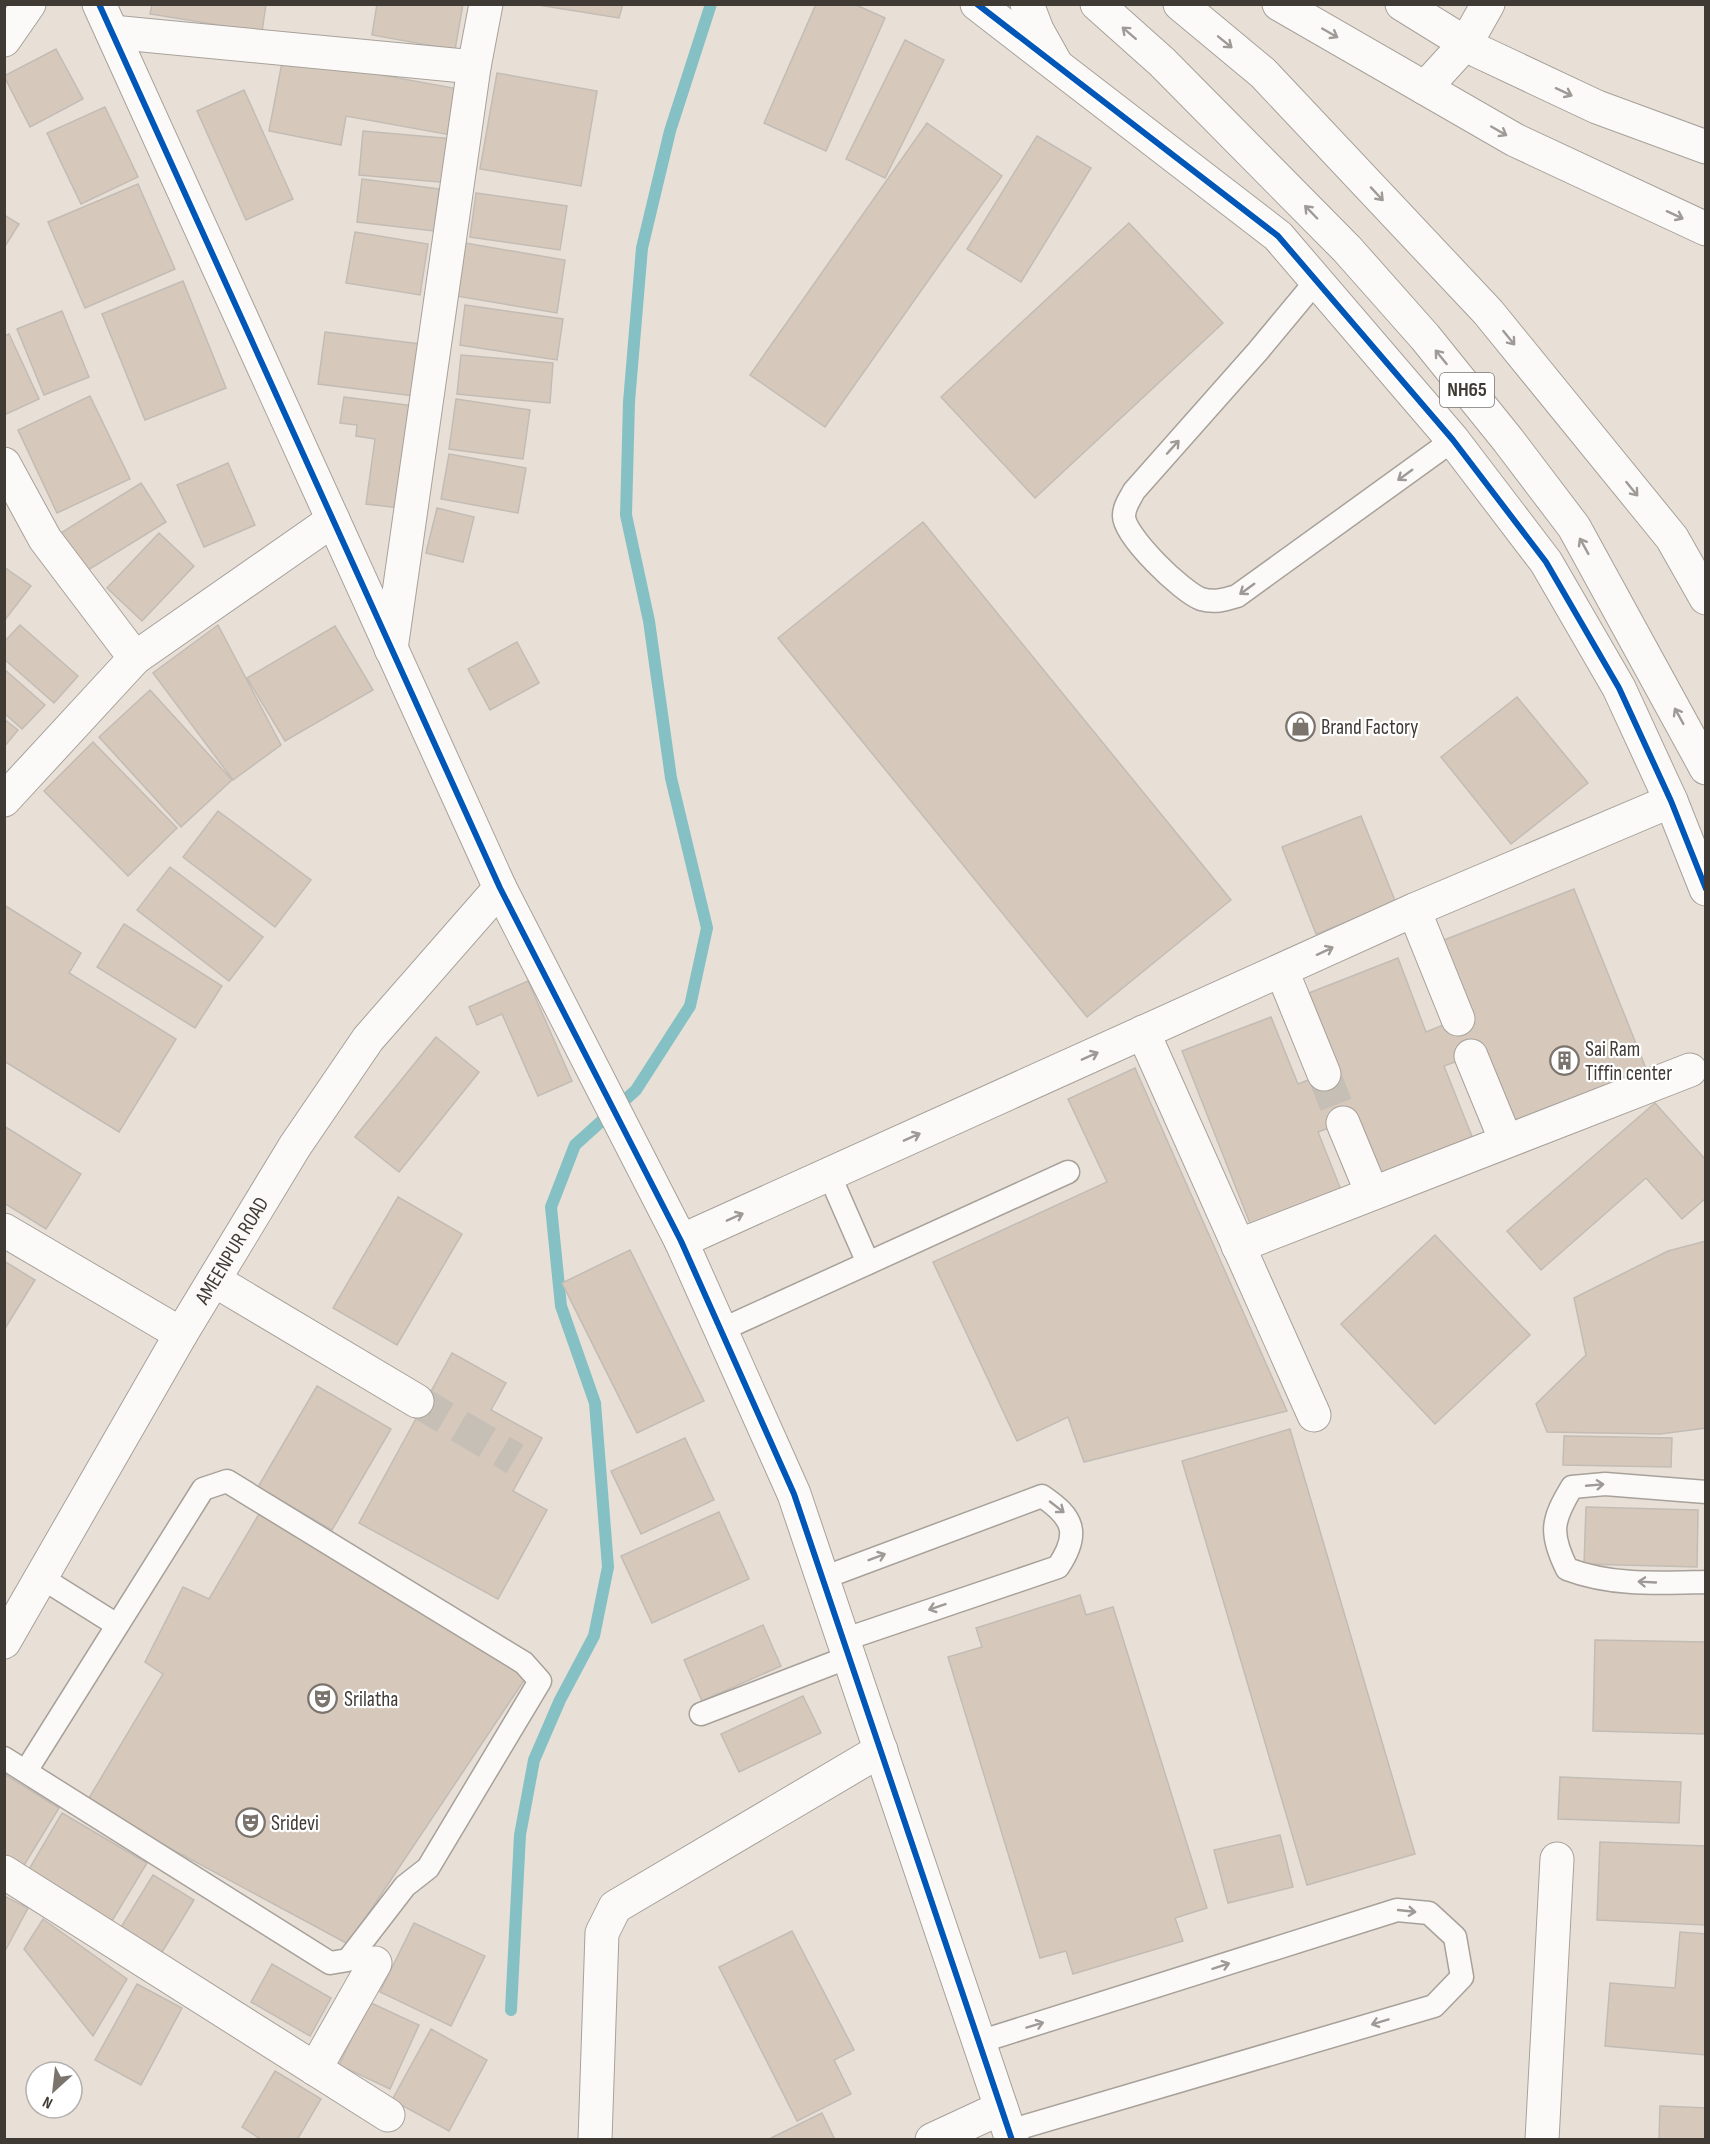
<svg xmlns="http://www.w3.org/2000/svg" width="1710" height="2144" viewBox="0 0 1710 2144" font-family="'Sofia Sans Condensed',sans-serif">
  <style>
    .lines { fill: none; stroke-linecap: round; stroke-linejoin: round }
    .stream { stroke: #85c1c4; stroke-width: 12 }
    .building { fill: #d6c9bb; stroke: #c3bcb5; stroke-width: 1.5 }
    .minor-tunnel { stroke: #c6bfb6; stroke-width: 33; stroke-dasharray: 33 16; stroke-linecap: butt }
    .service-casing { stroke: #a7a19a; stroke-width: 25 }
    .minor-casing { stroke: #a7a19a; stroke-width: 35 }
    .tertiary-casing { stroke: #a7a19a; stroke-width: 35 }
    .primary-casing { stroke: #a7a19a; stroke-width: 35 }
    .trunk-casing { stroke: #a7a19a; stroke-width: 35 }
    .service { stroke: #fcfaf9; stroke-width: 22 }
    .minor { stroke: #fcfaf9; stroke-width: 33 }
    .tertiary { stroke: #fcfaf9; stroke-width: 33 }
    .primary { stroke: #fcfaf9; stroke-width: 33 }
    .trunk { stroke: #fcfaf9; stroke-width: 33 }
    .cycleway-casing { stroke: #fff; stroke-width: 10 }
    .cycleway { stroke: #0057b8; stroke-width: 6 }
    .oneway { stroke: #9e9a96 }
    .labels { text-anchor: middle; dominant-baseline: central; stroke-width: 4.5; stroke-linejoin: round; paint-order: stroke }
    .shield { fill: #fff; stroke: #797571; stroke-width: 1.5 }
    .shield-label { font-size: 20px; font-weight: bold; fill: #403a34 }
    .poi-label { font-size: 21px; fill: #403a34; stroke: #fff; text-anchor: start }
    .street-label { font-size: 21px; fill: #403a34; stroke: #fff }
  </style>
  <rect width="100%" height="100%" fill="#e8e0d7"/>
  <g class="lines">
    <polyline class="stream" points="511,2010 520,1835 534,1760 560,1700 594,1636 608,1567 595,1403 561,1306 551,1207 575,1145 636,1090 690,1006 707,928 671,778 649,621 626,515 629,402 642,248 670,131 711,4"/>
  </g>
  <g class="building">
    <polygon points="152,4 266,4 262,32 150,14"/>
    <polygon points="377,4 463,4 455,50 372,35"/>
    <polygon points="532,4 623,4 619,18"/>
    <polygon points="816,4 854,4 885,18 826,151 764,123"/>
    <polygon points="905,40 944,60 885,178 846,159"/>
    <polygon points="56,49 83,99 30,127 4,76"/>
    <polygon points="283,57 464,90 456,136 346,116 341,145 269,131"/>
    <polygon points="497,73 597,91 581,186 480,169"/>
    <polygon points="244,90 293,199 246,220 197,111"/>
    <polygon points="105,107 138,177 81,204 47,133"/>
    <polygon points="927,123 1002,176 825,427 750,375"/>
    <polygon points="363,131 454,139 451,183 359,175"/>
    <polygon points="1037,136 1091,168 1021,282 967,249"/>
    <polygon points="362,179 439,189 434,231 357,222"/>
    <polygon points="138,184 175,269 85,308 48,222"/>
    <polygon points="476,193 567,206 560,250 470,237"/>
    <polygon points="4,215 19,224 4,248"/>
    <polygon points="1129,223 1223,323 1035,498 941,397"/>
    <polygon points="355,232 428,244 420,295 346,283"/>
    <polygon points="465,243 565,260 557,313 456,296"/>
    <polygon points="183,281 226,388 145,420 102,314"/>
    <polygon points="465,305 563,319 557,360 460,345"/>
    <polygon points="62,311 89,377 44,395 17,329"/>
    <polygon points="325,332 428,345 422,397 318,384"/>
    <polygon points="9,334 39,399 4,415 4,336"/>
    <polygon points="461,355 553,363 550,403 457,394"/>
    <polygon points="90,396 130,479 57,513 18,430"/>
    <polygon points="344,397 414,406 400,508 366,504 375,439 356,436 357,425 340,423"/>
    <polygon points="456,399 530,410 523,459 449,449"/>
    <polygon points="449,454 526,468 518,513 441,499"/>
    <polygon points="228,463 255,525 204,547 177,485"/>
    <polygon points="141,483 166,522 80,575 56,536"/>
    <polygon points="437,508 474,517 463,562 426,553"/>
    <polygon points="923,522 1231,900 1087,1017 778,638"/>
    <polygon points="159,533 194,566 142,621 107,588"/>
    <polygon points="4,567 31,586 4,621"/>
    <polygon points="20,625 78,676 54,703 4,659 4,642"/>
    <polygon points="218,625 281,745 233,780 153,673"/>
    <polygon points="335,626 373,690 285,741 247,678"/>
    <polygon points="517,642 539,683 490,710 468,669"/>
    <polygon points="4,669 45,705 22,729 4,713"/>
    <polygon points="150,690 232,780 181,827 99,737"/>
    <polygon points="1517,697 1588,783 1511,844 1441,757"/>
    <polygon points="4,719 18,730 4,747"/>
    <polygon points="93,742 177,828 128,876 44,791"/>
    <polygon points="218,811 311,880 275,927 183,857"/>
    <polygon points="1361,816 1396,903 1316,934 1282,847"/>
    <polygon points="170,867 263,937 229,981 137,910"/>
    <polygon points="1574,889 1651,1081 1514,1135 1471,1056 1444,1066 1477,1149 1381,1187 1354,1119 1318,1132 1345,1200 1255,1236 1182,1051 1271,1017 1298,1084 1339,1068 1309,993 1398,958 1426,1032 1468,1015 1439,942"/>
    <polygon points="4,905 81,953 69,973 176,1039 119,1132 4,1061"/>
    <polygon points="124,924 222,986 195,1028 97,967"/>
    <polygon points="528,981 572,1081 538,1096 502,1014 477,1025 469,1007"/>
    <polygon points="436,1037 479,1072 399,1172 355,1137"/>
    <polygon points="1135,1068 1287,1411 1084,1462 1068,1417 1017,1441 933,1262 1107,1182 1068,1099"/>
    <polygon points="1655,1103 1706,1160 1706,1198 1682,1219 1646,1178 1541,1270 1507,1231"/>
    <polygon points="4,1126 81,1174 46,1229 4,1203"/>
    <polygon points="398,1197 462,1234 397,1345 333,1308"/>
    <polygon points="1435,1235 1530,1335 1435,1424 1341,1324"/>
    <polygon points="1706,1241 1706,1428 1660,1434 1547,1432 1536,1404 1586,1355 1574,1298 1668,1251"/>
    <polygon points="630,1250 704,1401 637,1433 562,1283"/>
    <polygon points="4,1261 35,1280 4,1330"/>
    <polygon points="452,1353 506,1383 491,1410 542,1438 513,1491 547,1510 498,1599 359,1523"/>
    <polygon points="317,1386 391,1429 332,1530 258,1487"/>
    <polygon points="1290,1429 1415,1854 1307,1885 1182,1461"/>
    <polygon points="1564,1436 1672,1438 1671,1467 1563,1465"/>
    <polygon points="685,1438 714,1500 641,1534 611,1471"/>
    <polygon points="1586,1507 1698,1510 1697,1567 1584,1564"/>
    <polygon points="719,1512 749,1579 652,1623 621,1556"/>
    <polygon points="259,1514 527,1676 348,1944 86,1803 163,1674 145,1662 183,1587 209,1599"/>
    <polygon points="1080,1595 1086,1615 1113,1607 1207,1908 1175,1918 1183,1941 1073,1974 1066,1951 1040,1958 948,1657 982,1647 976,1628"/>
    <polygon points="763,1625 781,1666 702,1701 684,1660"/>
    <polygon points="1595,1640 1706,1642 1706,1734 1593,1731"/>
    <polygon points="803,1696 821,1733 739,1772 721,1734"/>
    <polygon points="4,1774 59,1808 23,1867 4,1856"/>
    <polygon points="1560,1777 1681,1782 1679,1823 1558,1819"/>
    <polygon points="62,1813 147,1863 112,1921 28,1871"/>
    <polygon points="1280,1835 1293,1887 1228,1903 1214,1850"/>
    <polygon points="1600,1842 1706,1846 1706,1925 1597,1920"/>
    <polygon points="153,1875 194,1900 156,1962 115,1937"/>
    <polygon points="4,1896 28,1908 4,1953"/>
    <polygon points="43,1919 127,1979 93,2036 24,1949"/>
    <polygon points="414,1923 485,1956 451,2026 380,1992"/>
    <polygon points="792,1931 854,2050 834,2060 851,2094 797,2121 719,1967"/>
    <polygon points="1680,1932 1706,1934 1706,2055 1605,2046 1610,1983 1675,1988"/>
    <polygon points="272,1964 331,1998 310,2036 251,2002"/>
    <polygon points="137,1984 182,2008 141,2085 95,2060"/>
    <polygon points="369,2002 419,2025 390,2089 339,2065"/>
    <polygon points="431,2029 487,2060 449,2131 392,2100"/>
    <polygon points="275,2071 321,2099 297,2140 262,2140 242,2127"/>
    <polygon points="1660,2106 1706,2108 1706,2140 1659,2140"/>
    <polygon points="822,2113 835,2140 767,2140"/>
  </g>
  <g class="lines">
    <g class="minor-tunnel">
      <polyline points="1324,1074 1343,1123"/>
      <polyline points="417,1401 515,1459"/>
    </g>
    <defs>
      <g id="service">
        <path d="M1317 280 1258 351 1134 491C1130 499 1124 506 1124 516 1124 536 1182 592 1201 599 1214 603 1224 600 1237 596L1453 440"/>
        <polyline points="829,1174 868,1263"/>
        <polyline points="721,1330 1068,1172"/>
        <path d="M1706 1492 1605 1484 1572 1487C1552 1520 1549 1533 1567 1569 1612 1586 1658 1583 1706 1582"/>
        <polyline points="42,1578 117,1625"/>
        <path d="M823 1578 1042 1496C1073 1517 1081 1533 1058 1567L843 1640"/>
        <polyline points="701,1714 849,1657"/>
        <polyline points="4,1758 330,1963 348,1960 405,1886 428,1868 540,1681 524,1663 227,1481 203,1489 26,1771"/>
        <polyline points="979,2042 1397,1910 1429,1913 1455,1937 1462,1977 1434,2006 1009,2131"/>
      </g>
      <g id="minor">
        <polyline points="112,32 474,67"/>
        <polyline points="4,40 29,4"/>
        <polyline points="4,464 45,539 135,658"/>
        <polyline points="391,649 474,67 486,4"/>
        <polyline points="4,800 135,658 333,520"/>
        <polyline points="1414,910 1458,1019"/>
        <polyline points="1282,971 1324,1074"/>
        <polyline points="1143,1032 1314,1415"/>
        <polyline points="1471,1056 1506,1141"/>
        <polyline points="1343,1123 1372,1193"/>
        <polyline points="4,1230 181,1334"/>
        <polyline points="681,1241 794,1494 1012,2140"/>
        <polyline points="1238,1246 1690,1070"/>
        <polyline points="214,1280 417,1401"/>
        <polyline points="4,1872 388,2115"/>
        <polyline points="315,2069 375,1963"/>
        <polyline points="595,2140 602,1933 615,1907 881,1750"/>
        <polyline points="932,2140 1001,2108"/>
        <polyline points="1542,2140 1557,1859"/>
      </g>
      <g id="tertiary">
        <polyline points="99,4 500,888 681,1241 1414,910 1671,801"/>
        <polyline points="977,4 1278,236 1453,440 1546,562 1619,688 1671,801 1706,889"/>
        <polyline points="1425,88 1466,43 1488,4"/>
        <path id="s1" d="M4 1642 181 1334 295 1146 368 1039 500 888"/>
      </g>
      <g id="primary">
        <polyline points="1027,4 1037,30 1056,64"/>
        <polyline points="1279,4 1515,140 1706,229"/>
        <polyline points="1402,4 1478,51 1597,107 1706,147"/>
      </g>
      <g id="trunk">
        <polyline points="1097,4 1162,62 1347,249 1425,337 1508,440 1574,527 1706,768"/>
        <polyline points="1180,4 1263,73 1488,312 1672,538 1706,598"/>
      </g>
    </defs>
    <use href="#service" class="service-casing"/>
    <use href="#minor" class="minor-casing"/>
    <use href="#tertiary" class="tertiary-casing"/>
    <use href="#primary" class="primary-casing"/>
    <use href="#trunk" class="trunk-casing"/>
    <use href="#service" class="service"/>
    <use href="#minor" class="minor"/>
    <use href="#tertiary" class="tertiary"/>
    <use href="#primary" class="primary"/>
    <use href="#trunk" class="trunk"/>
    <defs>
      <g id="cycleway">
        <polyline points="99,4 500,888 681,1241 794,1494 1012,2140"/>
        <polyline points="977,4 1278,236 1453,440 1546,562 1619,688 1671,801 1706,889"/>
      </g>
    </defs>
    <use href="#cycleway" class="cycleway-casing"/>
    <use href="#cycleway" class="cycleway"/>
  </g>
  <defs><path id="oneway-shaft" d="M-6 0H5M1.5-3L5.5 0L1.5 3" fill="none" stroke-width="1.6" stroke-linecap="round" stroke-linejoin="round" transform="scale(1.5)"/></defs>
  <g class="oneway">
    <use href="#oneway-shaft" transform="translate(1129 33) rotate(-139)"/>
    <use href="#oneway-shaft" transform="translate(1330 33) rotate(30)"/>
    <use href="#oneway-shaft" transform="translate(1225 42) rotate(39)"/>
    <use href="#oneway-shaft" transform="translate(1564 92) rotate(25)"/>
    <use href="#oneway-shaft" transform="translate(1499 131) rotate(30)"/>
    <use href="#oneway-shaft" transform="translate(1377 194) rotate(47)"/>
    <use href="#oneway-shaft" transform="translate(1311 212) rotate(-134)"/>
    <use href="#oneway-shaft" transform="translate(1675 215) rotate(25)"/>
    <use href="#oneway-shaft" transform="translate(1509 338) rotate(51)"/>
    <use href="#oneway-shaft" transform="translate(1441 357) rotate(-129)"/>
    <use href="#oneway-shaft" transform="translate(1173 447) rotate(-48)"/>
    <use href="#oneway-shaft" transform="translate(1405 475) rotate(144)"/>
    <use href="#oneway-shaft" transform="translate(1632 489) rotate(51)"/>
    <use href="#oneway-shaft" transform="translate(1584 546) rotate(-119)"/>
    <use href="#oneway-shaft" transform="translate(1247 589) rotate(144)"/>
    <use href="#oneway-shaft" transform="translate(1679 716) rotate(-119)"/>
    <use href="#oneway-shaft" transform="translate(1325 951) rotate(-25)"/>
    <use href="#oneway-shaft" transform="translate(1090 1056) rotate(-24)"/>
    <use href="#oneway-shaft" transform="translate(912 1137) rotate(-24)"/>
    <use href="#oneway-shaft" transform="translate(735 1217) rotate(-24)"/>
    <use href="#oneway-shaft" transform="translate(1595 1485) rotate(-5)"/>
    <use href="#oneway-shaft" transform="translate(1057 1507) rotate(38)"/>
    <use href="#oneway-shaft" transform="translate(877 1557) rotate(-21)"/>
    <use href="#oneway-shaft" transform="translate(1647 1582) rotate(-177)"/>
    <use href="#oneway-shaft" transform="translate(937 1607) rotate(161)"/>
    <use href="#oneway-shaft" transform="translate(1407 1911) rotate(6)"/>
    <use href="#oneway-shaft" transform="translate(1221 1966) rotate(-18)"/>
    <use href="#oneway-shaft" transform="translate(1380 2022) rotate(163)"/>
    <use href="#oneway-shaft" transform="translate(1035 2025) rotate(-17)"/>
  </g>
  <defs>
    <symbol id="shop-ring" viewBox="-11 -11 22 22"><circle r="9.5" fill="#fff" stroke="#7b746d" stroke-width="1.5"/><path d="M-5-2.5h2.3a2.7 3.5 0 0 1 5.4 0H5L5.5 6h-11ZM-1.5-2.5h3a1.5 2.3 0 0 0-3 0Z" fill="#7b746d"/></symbol>
    <symbol id="building-ring" viewBox="-11 -11 22 22"><circle r="9.5" fill="#fff" stroke="#7b746d" stroke-width="1.5"/><path d="M-4-6H4V6H1V3H-1V6H-4ZM-2.5-4.3h1.7v1.8h-1.7ZM.8-4.3h1.7v1.8H.8ZM-2.5-1h1.7V.8h-1.7ZM.8-1h1.7V.8H.8Z" fill="#7b746d"/></symbol>
    <symbol id="theatre-ring" viewBox="-11 -11 22 22"><circle r="9.5" fill="#fff" stroke="#7b746d" stroke-width="1.5"/><path d="M-5-5.5Q0-4 5-5.5V0Q5 5 0 6Q-5 5-5 0ZM-3.3-2.5H-1v1.5H-3.3ZM1-2.5H3.3v1.5H1ZM-2.8 1Q0 5.5 2.8 1Z" fill="#7b746d"/></symbol>
  </defs>
  <g fill-rule="evenodd">
    <use href="#shop-ring" x="1284" y="710" width="33" height="33"/>
    <use href="#building-ring" x="1548" y="1044" width="33" height="33"/>
    <use href="#theatre-ring" x="306" y="1682" width="33" height="33"/>
    <use href="#theatre-ring" x="234" y="1806" width="33" height="33"/>
  </g>
  <g class="labels">
    <rect class="shield" x="1440" y="373" width="54" height="34" rx="4.5"/>
    <g class="shield-label">
      <text x="1467" y="390">NH65</text>
    </g>
    <g class="poi-label">
      <text x="1321" y="727">Brand Factory</text>
      <text x="1585" y="1049">Sai Ram<tspan x="1585" dy="24">Tiffin center</tspan></text>
      <text x="344" y="1699">Srilatha</text>
      <text x="271" y="1823">Sridevi</text>
    </g>
    <g class="street-label">
      <text stroke="none"><textPath href="#s1" startOffset="453">AMEENPUR ROAD</textPath></text>
    </g>
  </g>
  <rect width="1710" height="2144" fill="none" stroke="#403a34" stroke-width="12"/>
  <g transform="translate(54 2090) rotate(207)"><circle r="28" fill="#ffffff" stroke="#b3b0ae" stroke-width="1.5"/>
  <path d="M0-4.5L10 22L0 15L-10 22Z" fill="#7b746d"/>
  <text y="-9" font-size="16" font-weight="bold" text-anchor="middle" fill="#403a34">N</text>
  </g>
</svg>
